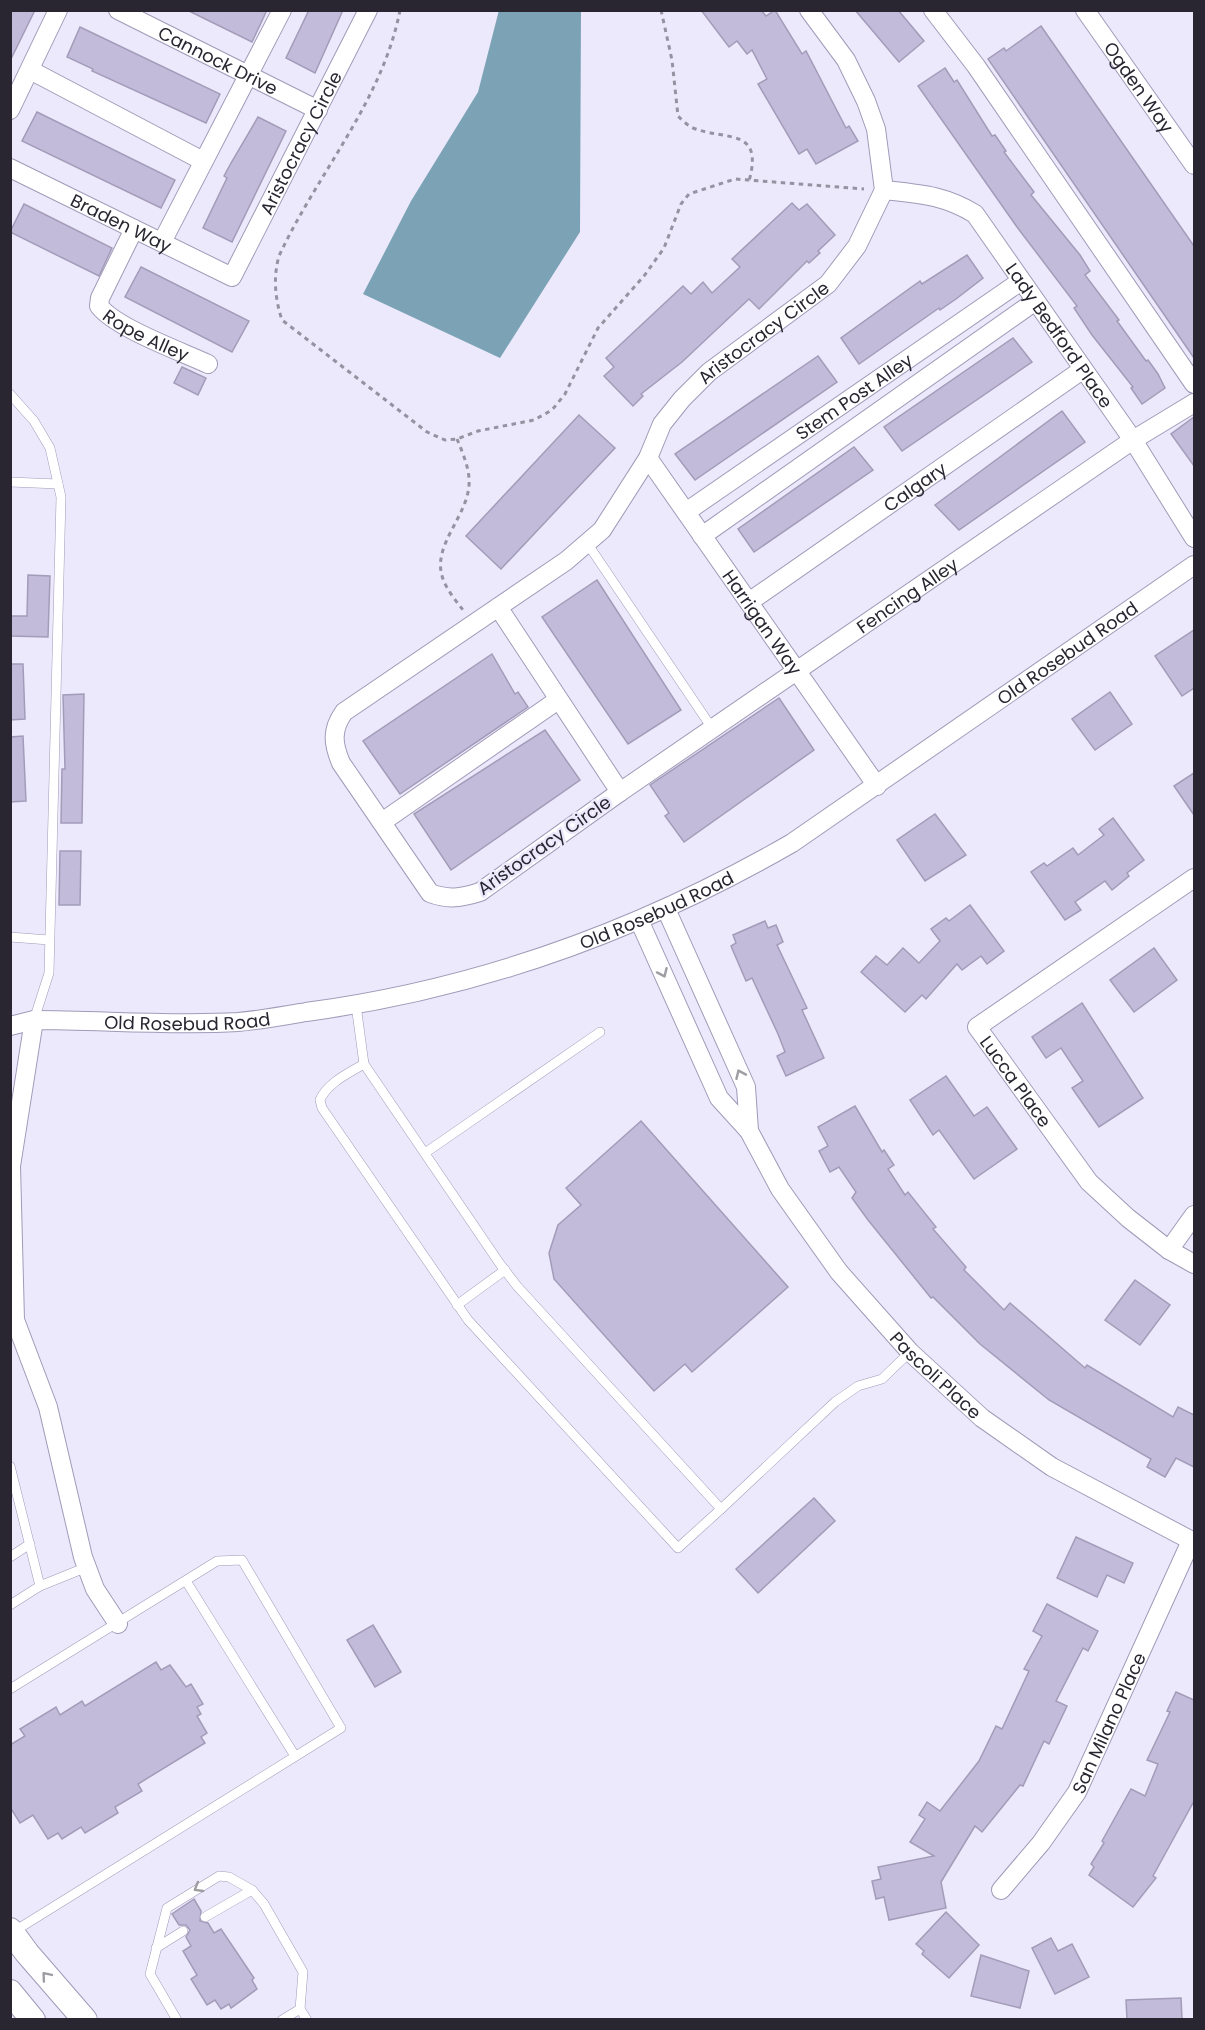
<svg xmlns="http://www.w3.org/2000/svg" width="1205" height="2030" viewBox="0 0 1205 2030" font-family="Poppins,sans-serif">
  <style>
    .water { fill: #7ca3b5 }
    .building { fill: #c2bbda; stroke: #a39cb9; stroke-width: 1.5 }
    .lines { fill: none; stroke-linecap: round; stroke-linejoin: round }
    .service-casing { stroke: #a19ab8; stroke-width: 10 }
    .minor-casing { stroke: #a19ab8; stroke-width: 20 }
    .secondary-casing { stroke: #a19ab8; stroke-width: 26 }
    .path { stroke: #9692a2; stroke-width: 3; stroke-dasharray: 4.5 4.5; stroke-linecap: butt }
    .service { stroke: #fff; stroke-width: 9 }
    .minor { stroke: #fff; stroke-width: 18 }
    .secondary { stroke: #fff; stroke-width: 24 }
    .oneway { stroke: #9f9da2 }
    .labels { text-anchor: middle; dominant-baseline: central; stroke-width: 5; stroke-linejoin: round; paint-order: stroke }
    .street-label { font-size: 18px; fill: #292631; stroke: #ede9fc }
  </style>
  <rect width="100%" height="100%" fill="#ede9fc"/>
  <polygon class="water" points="499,10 581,11 580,232 500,358 363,294 411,201 478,92"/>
  <g class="building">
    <polygon points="10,10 35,10 10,61"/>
    <polygon points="187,10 267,10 252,42"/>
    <polygon points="309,10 343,10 315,73 286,58"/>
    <polygon points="701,10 761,10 766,16 775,10 802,54 806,51 846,128 849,126 858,141 816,164 807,149 799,154 758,84 767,79 752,50 747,54 737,41 729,47"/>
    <polygon points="855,10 898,10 924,41 899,62"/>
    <polygon points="1041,26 1194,246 1194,358 988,59 1004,48 1006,51"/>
    <polygon points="80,27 220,94 206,123 92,71 93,69 67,57"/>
    <polygon points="945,68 954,82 957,80 992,136 995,135 1006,151 1004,152 1034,192 1031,195 1080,255 1090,271 1085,275 1119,320 1117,321 1146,361 1148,360 1158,374 1165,388 1142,404 1131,388 1133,387 1092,335 1074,308 1077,306 1017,227 918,86"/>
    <polygon points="37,112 175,180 161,208 22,141"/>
    <polygon points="258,117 286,131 232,242 203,228 227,178 224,176 231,163"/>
    <polygon points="792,203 799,210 807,204 835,235 818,251 820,253 809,263 807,261 759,309 749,299 682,362 641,394 643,396 633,406 604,376 614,367 606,358 683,286 691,294 703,282 712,293 740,267 732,259"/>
    <polygon points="24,204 112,248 99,276 10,232"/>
    <polygon points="967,255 983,278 956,299 940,310 939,308 859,364 841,338 920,281 922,284"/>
    <polygon points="141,267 249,321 232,352 125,297"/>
    <polygon points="1013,338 1032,362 902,451 884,427"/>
    <polygon points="818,356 837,382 695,480 675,454"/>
    <polygon points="182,367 206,378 198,395 174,383"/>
    <polygon points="1062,411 1085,442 959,530 935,505"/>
    <polygon points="579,415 615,448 501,569 466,536"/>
    <polygon points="1194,417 1194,466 1171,434"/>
    <polygon points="854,447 873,470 754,552 738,529"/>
    <polygon points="28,575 50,576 48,637 10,636 10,616 27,616"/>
    <polygon points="597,580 681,710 628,744 542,617"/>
    <polygon points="1194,630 1194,688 1182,696 1155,656"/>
    <polygon points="492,654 515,694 518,692 528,707 400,794 363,741"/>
    <polygon points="10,664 23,664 25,719 10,720"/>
    <polygon points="1110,692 1132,724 1095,750 1072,719"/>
    <polygon points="84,694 82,823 61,823 62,769 65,769 63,695"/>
    <polygon points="779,698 814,750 684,842 665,816 669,813 650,785"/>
    <polygon points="545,730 580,780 451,870 414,814"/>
    <polygon points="23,736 26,801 10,802 10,737"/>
    <polygon points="1194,773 1194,815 1174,786"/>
    <polygon points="935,814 966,855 925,881 897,840"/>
    <polygon points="1113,818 1144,860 1127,873 1129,876 1112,890 1105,881 1075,902 1081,910 1065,920 1031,872 1044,863 1047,866 1073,848 1078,855 1104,835 1099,829"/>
    <polygon points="60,851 81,851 80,905 59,905"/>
    <polygon points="970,905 1004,951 987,964 981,956 962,970 957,964 926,999 922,995 905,1012 861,972 876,956 887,965 903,948 919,963 940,941 931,929 946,918 949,921"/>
    <polygon points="765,921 768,928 776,925 783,942 777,945 807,1008 802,1010 824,1058 786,1076 777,1056 785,1052 778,1034 752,978 746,981 731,946 736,943 733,935"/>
    <polygon points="1154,948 1177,980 1134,1012 1110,980"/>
    <polygon points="1082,1003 1143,1098 1099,1127 1072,1088 1083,1081 1061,1048 1046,1058 1032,1037"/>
    <polygon points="946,1076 974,1116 987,1107 1017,1149 974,1179 939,1130 933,1135 910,1100"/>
    <polygon points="855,1106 882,1152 884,1150 894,1165 888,1169 905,1195 908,1192 936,1227 933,1229 966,1267 964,1270 1004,1310 1010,1303 1085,1368 1087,1365 1173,1417 1178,1407 1194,1415 1194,1467 1176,1458 1165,1477 1147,1467 1151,1459 1049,1400 980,1344 933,1297 931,1298 868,1220 852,1198 856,1192 839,1167 830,1172 819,1151 828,1146 818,1127"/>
    <polygon points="641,1121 788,1287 692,1372 685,1364 654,1391 554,1279 549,1253 558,1225 581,1205 566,1188"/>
    <polygon points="1135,1280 1170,1305 1140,1345 1105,1320"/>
    <polygon points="814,1498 835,1521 758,1593 736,1569"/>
    <polygon points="1076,1537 1133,1563 1124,1583 1107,1575 1097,1597 1057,1578"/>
    <polygon points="1047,1604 1098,1631 1088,1651 1083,1648 1056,1701 1067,1706 1049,1744 1044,1741 1023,1786 1020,1785 982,1832 975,1826 941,1882 946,1908 889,1920 884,1897 876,1899 872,1881 881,1879 878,1867 934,1856 910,1842 925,1819 919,1815 927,1802 940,1811 979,1761 996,1726 1002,1729 1029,1671 1024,1669 1042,1636 1033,1631"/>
    <polygon points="373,1625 401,1672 375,1687 347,1640"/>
    <polygon points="156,1662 161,1670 170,1665 186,1687 191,1684 203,1704 197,1707 201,1714 197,1716 207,1733 201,1737 205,1743 138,1784 142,1791 115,1807 118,1813 85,1833 81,1827 62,1839 58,1833 48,1839 33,1815 20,1823 10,1807 10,1745 25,1736 20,1729 56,1707 60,1715 82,1701 85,1706"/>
    <polygon points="1176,1692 1194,1700 1194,1801 1153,1876 1156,1878 1133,1907 1089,1875 1094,1867 1091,1864 1104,1843 1102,1841 1131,1789 1145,1796 1158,1764 1147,1760 1170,1712 1167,1711"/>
    <polygon points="194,1899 201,1911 200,1921 208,1923 214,1933 221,1929 254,1978 252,1980 257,1989 231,2008 229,2004 221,2009 215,2000 207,2005 191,1979 197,1975 183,1951 191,1946 186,1937 190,1930 186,1925 179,1925 172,1914"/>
    <polygon points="946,1912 979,1945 949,1978 922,1954 924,1951 916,1944"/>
    <polygon points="1051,1938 1058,1951 1072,1944 1089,1977 1055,1994 1032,1948"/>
    <polygon points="981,1955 1029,1971 1020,2008 971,1996"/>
    <polygon points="1181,1998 1182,2019 1127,2019 1126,2000"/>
  </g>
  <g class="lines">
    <defs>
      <g id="service">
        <polyline points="10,394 34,421 50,448 61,497 49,973 34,1020"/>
        <polyline points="10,482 58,484"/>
        <polyline points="587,543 712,728"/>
        <polyline points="10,937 49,940"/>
        <polyline points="356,1005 364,1064 500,1264 517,1286 721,1509 835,1402 858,1386 882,1379 910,1352"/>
        <path d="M364 1064C349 1073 327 1083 320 1100L322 1108 468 1320 678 1548 721 1509"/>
        <polyline points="425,1153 600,1032"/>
        <polyline points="457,1305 505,1270"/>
        <polyline points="10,1466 40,1586 87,1567"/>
        <polyline points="10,1557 30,1544"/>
        <polyline points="186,1581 295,1756"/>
        <polyline points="10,1605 40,1586"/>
        <polyline points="10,1689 217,1561 242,1560 341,1728 13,1932"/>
        <polyline points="205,1917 252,1890"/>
        <polyline points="156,1948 183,1931"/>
        <polyline points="177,2020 150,1974 167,1908 219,1876 229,1877 252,1890 264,1904 303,1972 300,2009"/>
        <polyline points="282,2020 300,2009 307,2020"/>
      </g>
      <g id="minor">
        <path id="s1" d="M118 10 318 110"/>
        <polyline points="933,10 976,66 1194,384"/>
        <path id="s2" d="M1085 10 1194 165"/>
        <polyline points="30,70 203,161"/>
        <polyline points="10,110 58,10"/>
        <path id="s3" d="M10 168 232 277 368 10"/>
        <path id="s4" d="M884 190C920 194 944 195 975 214L1133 440 1194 538"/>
        <path id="s5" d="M134 229 100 298 99 306C116 328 180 351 208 364"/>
        <polyline points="162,242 282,10"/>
        <path id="s6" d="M648 458 877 786"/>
        <path id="s7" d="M686 512 1021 281"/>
        <polyline points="702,536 1034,302"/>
        <path id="s8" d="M749 602 1082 370"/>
        <path id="s9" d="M498 607 620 792 480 892C461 898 448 900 430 893L341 763C333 744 331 730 344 712L566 561 602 530 648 458 662 424 682 399 709 372 828 284 857 246 884 190 876 129 866 101 846 60 809 10"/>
        <path id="s10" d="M620 792 1133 440 1194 403"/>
        <polyline points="382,822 558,700"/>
        <path id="s11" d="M1194 878 977 1027 1089 1182 1128 1218 1169 1250 1194 1264"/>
        <polyline points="666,909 746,1087 749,1131"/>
        <path id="s12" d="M639 920 719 1098 749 1131 780 1189 839 1272 910 1352 982 1418 1052 1467 1194 1542"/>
        <polyline points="34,1020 11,1166 15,1320 48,1407 83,1557 95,1589 118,1624"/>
        <path id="s13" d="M10 1026 34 1020C102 1020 170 1026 238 1022 261 1020 283 1016 306 1012 479 989 641 930 792 843L1194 565"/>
        <polyline points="1169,1250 1194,1215"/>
        <path id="s14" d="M1001 1890 1041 1843 1077 1792 1191 1541"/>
      </g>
      <g id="secondary">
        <polyline points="10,1930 27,1953 85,2020"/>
        <polyline points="10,1992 33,2020"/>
      </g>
    </defs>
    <use href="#service" class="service-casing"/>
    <use href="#minor" class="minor-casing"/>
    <use href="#secondary" class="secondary-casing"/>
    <g class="path">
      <path d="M400 10C383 100 317 174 279 256 273 277 275 299 282 320L427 432 445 440 457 439 478 431 534 420 552 410 565 394 598 328 644 276 664 248 681 204 689 194 735 179 864 189"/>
      <path d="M661 10 672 60 678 116C682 120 687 125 693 128 726 141 764 127 749 181"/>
      <path d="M457 439C462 451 468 465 469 478 472 514 430 544 443 579 447 590 456 601 463 610"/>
    </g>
    <use href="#service" class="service"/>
    <use href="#minor" class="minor"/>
    <use href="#secondary" class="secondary"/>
  </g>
  <defs><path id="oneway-chevron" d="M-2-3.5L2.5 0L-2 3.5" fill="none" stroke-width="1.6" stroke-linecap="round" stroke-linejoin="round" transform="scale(1.5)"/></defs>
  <g class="oneway">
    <use href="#oneway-chevron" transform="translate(663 973) rotate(66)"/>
    <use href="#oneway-chevron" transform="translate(740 1074) rotate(-114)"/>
    <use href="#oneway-chevron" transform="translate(198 1888) rotate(149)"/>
    <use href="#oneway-chevron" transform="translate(46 1976) rotate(-130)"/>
  </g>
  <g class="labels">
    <g class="street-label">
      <text stroke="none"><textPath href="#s1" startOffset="112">Cannock Drive</textPath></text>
      <text stroke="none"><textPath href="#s2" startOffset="94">Ogden Way</textPath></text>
      <text stroke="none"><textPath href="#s3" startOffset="398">Aristocracy Circle</textPath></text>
      <text stroke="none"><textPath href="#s3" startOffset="124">Braden Way</textPath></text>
      <text stroke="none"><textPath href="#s5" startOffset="141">Rope Alley</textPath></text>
      <text stroke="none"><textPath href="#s9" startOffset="1232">Aristocracy Circle</textPath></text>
      <text stroke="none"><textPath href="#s4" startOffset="243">Lady Bedford Place</textPath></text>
      <text stroke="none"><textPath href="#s7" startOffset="204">Stem Post Alley</textPath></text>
      <text stroke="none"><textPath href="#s8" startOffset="202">Calgary</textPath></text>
      <text stroke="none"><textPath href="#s10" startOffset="348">Fencing Alley</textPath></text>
      <text stroke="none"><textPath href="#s6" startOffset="200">Harrigan Way</textPath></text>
      <text stroke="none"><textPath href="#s13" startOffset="1150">Old Rosebud Road</textPath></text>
      <text transform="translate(544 845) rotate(-35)">Aristocracy Circle</text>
      <text stroke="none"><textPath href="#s13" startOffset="664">Old Rosebud Road</textPath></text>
      <text stroke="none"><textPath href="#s13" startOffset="178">Old Rosebud Road</textPath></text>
      <text stroke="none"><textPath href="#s11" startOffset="330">Lucca Place</textPath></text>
      <text stroke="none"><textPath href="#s12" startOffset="549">Pascoli Place</textPath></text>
      <text stroke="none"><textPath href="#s14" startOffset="200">San Milano Place</textPath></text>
    </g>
  </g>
  <rect width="1205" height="2030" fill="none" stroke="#292631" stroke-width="24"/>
</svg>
